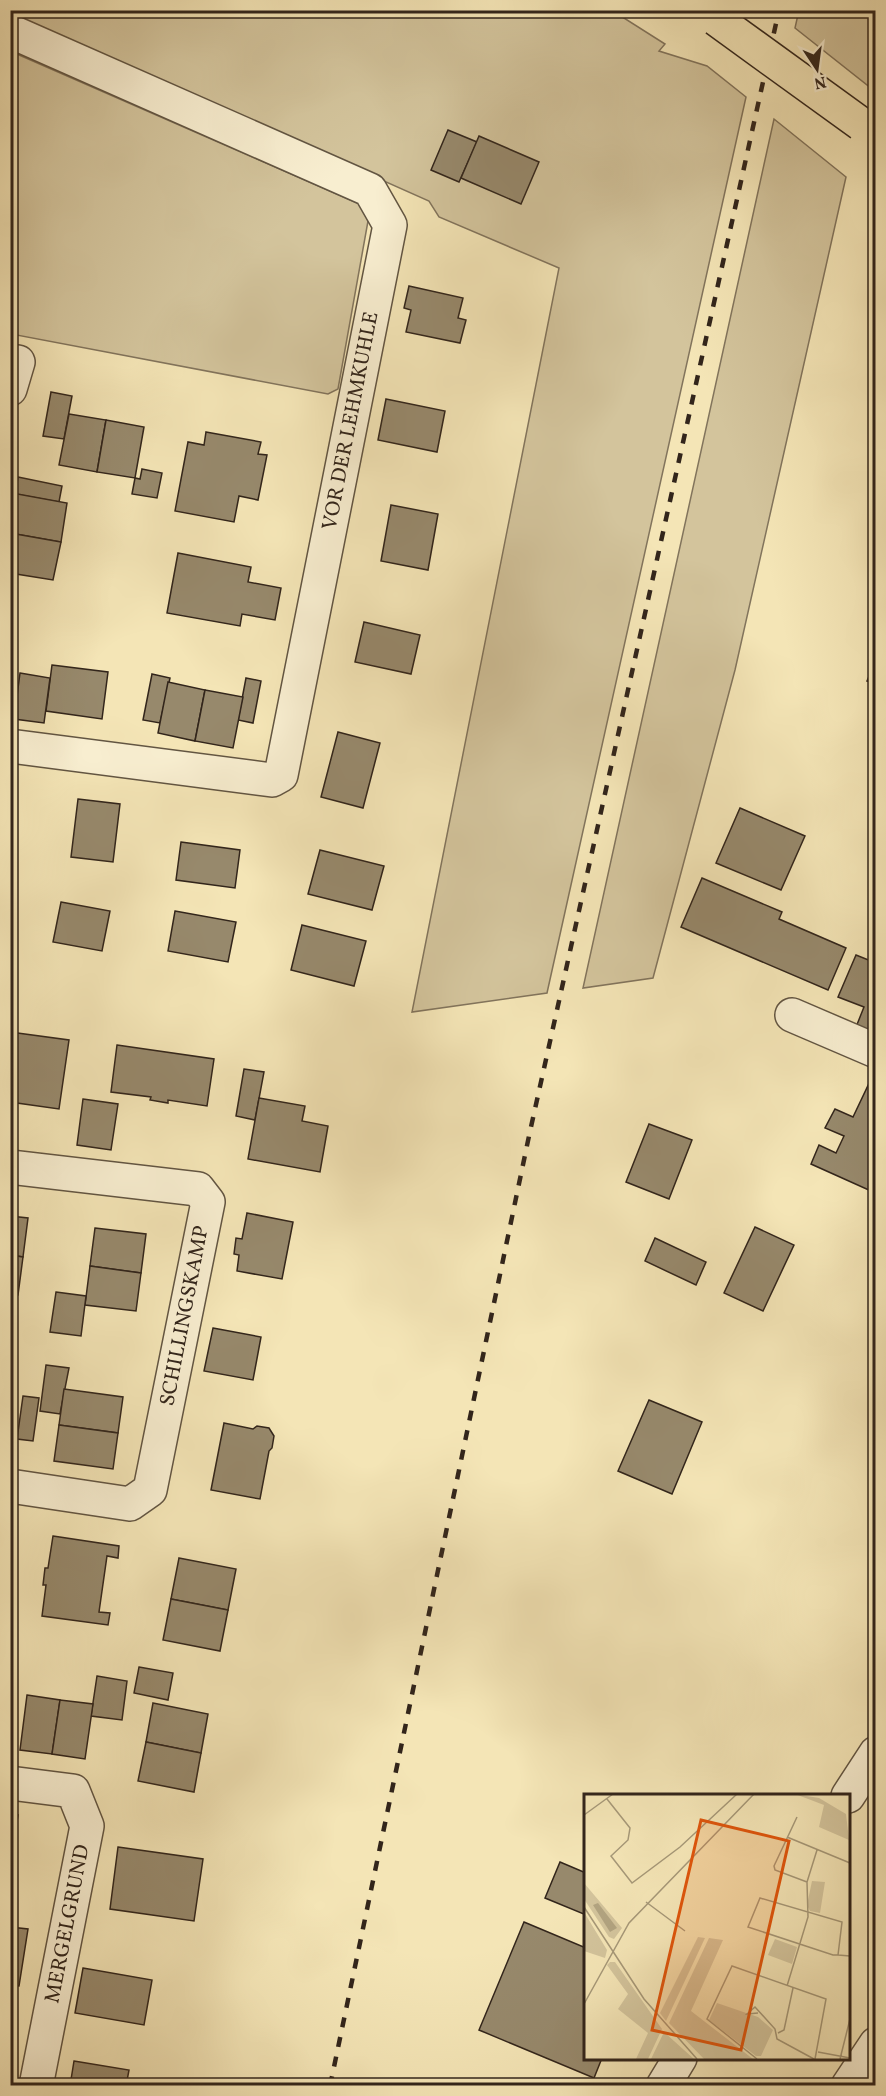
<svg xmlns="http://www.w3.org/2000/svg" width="886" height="2096" viewBox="0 0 886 2096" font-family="Vollkorn,serif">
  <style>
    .green { fill: #d3c49c; stroke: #82745c; stroke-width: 1.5 }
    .building { fill: #97896c; stroke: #32251b; stroke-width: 1.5 }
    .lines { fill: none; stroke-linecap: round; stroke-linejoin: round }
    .minor-casing { stroke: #625542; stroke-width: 36 }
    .minor { stroke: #f8eed0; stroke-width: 33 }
    .rail { stroke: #32251b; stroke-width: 4.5; stroke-dasharray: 10 10; stroke-linecap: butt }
    .major-bridge-casing { stroke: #32251b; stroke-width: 36; stroke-linecap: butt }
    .major-bridge { stroke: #f4e5b6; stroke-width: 33 }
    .labels { text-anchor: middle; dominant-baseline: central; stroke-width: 4.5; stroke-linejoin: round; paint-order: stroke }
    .street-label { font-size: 21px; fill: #32251b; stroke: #f8eed0 }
    .inset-road { fill: none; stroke: #a69878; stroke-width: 1.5 }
    .view { fill: #df560d; fill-opacity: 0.15; stroke: #df560d; stroke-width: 3 }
    .inset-edge { fill: none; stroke: #32251b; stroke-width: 3 }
  </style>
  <rect width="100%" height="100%" fill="#f4e5b6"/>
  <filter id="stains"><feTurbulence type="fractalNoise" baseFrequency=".00333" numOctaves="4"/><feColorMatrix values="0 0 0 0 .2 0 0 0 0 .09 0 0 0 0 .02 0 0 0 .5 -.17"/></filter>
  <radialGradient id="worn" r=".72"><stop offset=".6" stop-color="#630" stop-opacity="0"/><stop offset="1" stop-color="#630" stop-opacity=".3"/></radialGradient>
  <g class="green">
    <polygon points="11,10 613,11 665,44 659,51 707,66 746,97 547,993 412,1012 559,268 439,217 429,201 11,15"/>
    <polygon points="799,10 875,11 875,98 872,89 795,28"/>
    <polygon points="10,51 362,205 368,221 338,389 328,394 11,334"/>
    <polygon points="774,119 846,177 735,670 653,978 583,988"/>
  </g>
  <g class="building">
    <polygon points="448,130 477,142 459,182 431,170"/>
    <polygon points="479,136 539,162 521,204 461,178"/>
    <polygon points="409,286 463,298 458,318 466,320 460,343 406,332 411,310 404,308"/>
    <polygon points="51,392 72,396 64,439 43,436"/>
    <polygon points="386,399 445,411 437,452 378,440"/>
    <polygon points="69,414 106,420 97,472 59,465"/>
    <polygon points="106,420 144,427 135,478 97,472"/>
    <polygon points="206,432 261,442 258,454 267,455 258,500 239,496 234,522 175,511 188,442 204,445"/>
    <polygon points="142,469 162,473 157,498 132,494 135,478 140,479"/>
    <polygon points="18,477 62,486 59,502 15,494"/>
    <polygon points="12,493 67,503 61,542 10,533"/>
    <polygon points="391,505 438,514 428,570 381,561"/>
    <polygon points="10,533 61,542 53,580 10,573"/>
    <polygon points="178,553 251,567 248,582 281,588 275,620 242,614 240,626 167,613"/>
    <polygon points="364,622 420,635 411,674 355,662"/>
    <polygon points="876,660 876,684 867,681"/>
    <polygon points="52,665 108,672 102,719 46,711"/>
    <polygon points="20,673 50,678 44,723 14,719"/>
    <polygon points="152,674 170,678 160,723 143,720"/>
    <polygon points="246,678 261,681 253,723 238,720"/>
    <polygon points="168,682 205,690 195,741 158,733"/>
    <polygon points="205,690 243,697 233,748 195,741"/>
    <polygon points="338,732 380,743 363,808 321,797"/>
    <polygon points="78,799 120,804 113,862 71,857"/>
    <polygon points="740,808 805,836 781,890 716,863"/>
    <polygon points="181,842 240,850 235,888 176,880"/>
    <polygon points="320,850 384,866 372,910 308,894"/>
    <polygon points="702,878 782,912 779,919 846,948 828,990 681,927"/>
    <polygon points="61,902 110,911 102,951 53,942"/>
    <polygon points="175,911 236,922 228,962 168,951"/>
    <polygon points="302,925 366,941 354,986 291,970"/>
    <polygon points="856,955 876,963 876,1036 856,1027 864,1007 838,997"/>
    <polygon points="10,1032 69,1040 59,1109 10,1102"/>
    <polygon points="117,1045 214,1059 207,1106 168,1100 168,1103 150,1100 151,1097 111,1092"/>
    <polygon points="244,1069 264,1072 255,1120 236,1116"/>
    <polygon points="873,1075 876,1076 876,1182 871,1191 811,1164 819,1145 836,1153 844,1136 825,1128 835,1109 853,1117"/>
    <polygon points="259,1098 305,1106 302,1121 328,1126 320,1172 248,1159"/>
    <polygon points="83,1099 118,1104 111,1150 77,1145"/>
    <polygon points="649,1124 692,1140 669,1199 626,1182"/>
    <polygon points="247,1213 293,1222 282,1279 237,1271 239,1255 234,1254 236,1238 242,1239"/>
    <polygon points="10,1216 28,1218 23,1257 10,1255"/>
    <polygon points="755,1227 794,1245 763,1311 724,1293"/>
    <polygon points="95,1228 146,1234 141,1273 90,1266"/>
    <polygon points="655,1238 706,1262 696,1285 645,1261"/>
    <polygon points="10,1255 23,1257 18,1295 10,1294"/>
    <polygon points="90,1266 141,1273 136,1311 85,1305"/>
    <polygon points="56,1292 86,1296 81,1336 50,1332"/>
    <polygon points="213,1328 261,1337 253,1380 204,1371"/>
    <polygon points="46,1365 69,1368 60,1414 40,1411"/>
    <polygon points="64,1389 123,1397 118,1433 59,1425"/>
    <polygon points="23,1396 39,1398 33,1441 17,1439"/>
    <polygon points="649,1400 702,1422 672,1494 618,1471"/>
    <polygon points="224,1423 253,1429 257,1426 269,1428 274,1436 272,1448 269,1451 260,1499 211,1490"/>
    <polygon points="59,1425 118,1433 113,1469 54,1461"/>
    <polygon points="53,1536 119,1546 118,1558 107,1556 99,1612 110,1613 108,1625 42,1616 46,1585 43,1585 45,1568 48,1568"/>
    <polygon points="179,1558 236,1569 228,1610 171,1599"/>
    <polygon points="171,1599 228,1610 220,1651 163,1640"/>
    <polygon points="139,1667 173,1673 168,1700 134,1693"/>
    <polygon points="97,1676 127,1681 122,1720 91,1716"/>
    <polygon points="27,1695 60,1700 52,1754 20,1750"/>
    <polygon points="60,1700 93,1704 85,1759 52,1754"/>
    <polygon points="153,1703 208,1714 201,1753 146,1742"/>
    <polygon points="146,1742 201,1753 194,1792 138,1781"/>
    <polygon points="10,1814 18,1815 10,1867"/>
    <polygon points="118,1847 203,1859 194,1921 110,1909"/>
    <polygon points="560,1862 586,1873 586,1915 545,1898"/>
    <polygon points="524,1922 586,1948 586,2058 602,2058 594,2078 479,2030"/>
    <polygon points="10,1927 28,1929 19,1986 10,1985"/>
    <polygon points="83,1968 152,1980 144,2025 75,2013"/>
    <polygon points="74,2061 129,2070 126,2086 70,2086"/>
  </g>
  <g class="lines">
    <defs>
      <g id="minor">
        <polyline points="10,31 370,190 390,225 281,775 272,780 10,746"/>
        <polyline points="10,361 18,362 10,389"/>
        <polyline points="792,1015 876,1051"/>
        <polyline points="10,1167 198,1189 208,1202 150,1490 130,1504 10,1486"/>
        <polyline points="10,1783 73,1791 87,1826 36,2086"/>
        <polyline points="848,1796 876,1753"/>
        <polyline points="663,2086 680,2058"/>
        <polyline points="848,2086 876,2044"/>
      </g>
    </defs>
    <use href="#minor" class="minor-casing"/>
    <use href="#minor" class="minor"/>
    <polyline class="rail" points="330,2086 529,1136 779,10"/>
    <defs>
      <polyline id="major-bridge" points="716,19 861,124"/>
    </defs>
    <use href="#major-bridge" class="major-bridge-casing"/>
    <use href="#major-bridge" class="major-bridge"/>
  </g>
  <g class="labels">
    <g class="street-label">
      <text transform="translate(351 421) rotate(-79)">VOR DER LEHMKUHLE</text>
      <text transform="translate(185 1316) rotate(-79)">SCHILLINGSKAMP</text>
      <text transform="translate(68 1924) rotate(-79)">MERGELGRUND</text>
    </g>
  </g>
  <g transform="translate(584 1794)">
    <rect width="266" height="266" fill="#f4e5b6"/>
    <path d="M211 0 235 4 262 20 265 46 235 33 240 11ZM228 87 241 88 236 119 226 117 223 111ZM0 89 38 134 30 145 25 143 0 105ZM0 118 23 156 21 164 0 157ZM114 143 121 144 82 227 76 219ZM125 144 139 146 107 217 169 265H120L85 229ZM191 145 213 153 208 170 184 161ZM26 168H31L78 235 64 265H52L64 239 34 215 44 200 23 171ZM133 209 174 223 189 236 177 262H172L125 226ZM80 238 110 265H67Z" fill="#d3c49c"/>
    <path d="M14 109 33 134 26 138 9 111Z" fill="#b2a481"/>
    <path class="inset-road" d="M23 5 46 34 44 46 27 62 48 89 96 53 153 0M0 21 29 0M213 23 190 72 191 76 223 88M203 43 266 69M62 108 101 137M0 113 60 205 113 265M254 161 258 128 176 104 164 133 249 161H254L266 162M203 192 224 123 223 88 233 56M0 210 45 129 170 0M174 219 163 220 171 213 191 235 193 245 230 265M194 239 200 236 209 194M234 258 266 264M173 265 123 225 148 172 242 205 231 265M256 265 266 225"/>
    <path class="view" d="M117 26 205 47 157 256 68 236Z"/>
    <rect width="266" height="266" class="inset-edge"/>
  </g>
  <rect width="886" height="2096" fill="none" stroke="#f4e5b6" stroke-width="36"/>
  <rect x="12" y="12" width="862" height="2072" fill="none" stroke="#32251b" stroke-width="3"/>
  <rect x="18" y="18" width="850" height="2060" fill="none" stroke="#32251b" stroke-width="1.5"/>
  <g transform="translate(817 69) rotate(167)" stroke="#f8eed0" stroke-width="4.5" paint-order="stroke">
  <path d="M0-4.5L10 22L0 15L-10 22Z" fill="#32251b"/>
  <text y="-9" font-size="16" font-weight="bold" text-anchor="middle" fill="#32251b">N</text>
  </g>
  <rect width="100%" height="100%" filter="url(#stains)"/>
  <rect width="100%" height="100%" fill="url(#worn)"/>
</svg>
